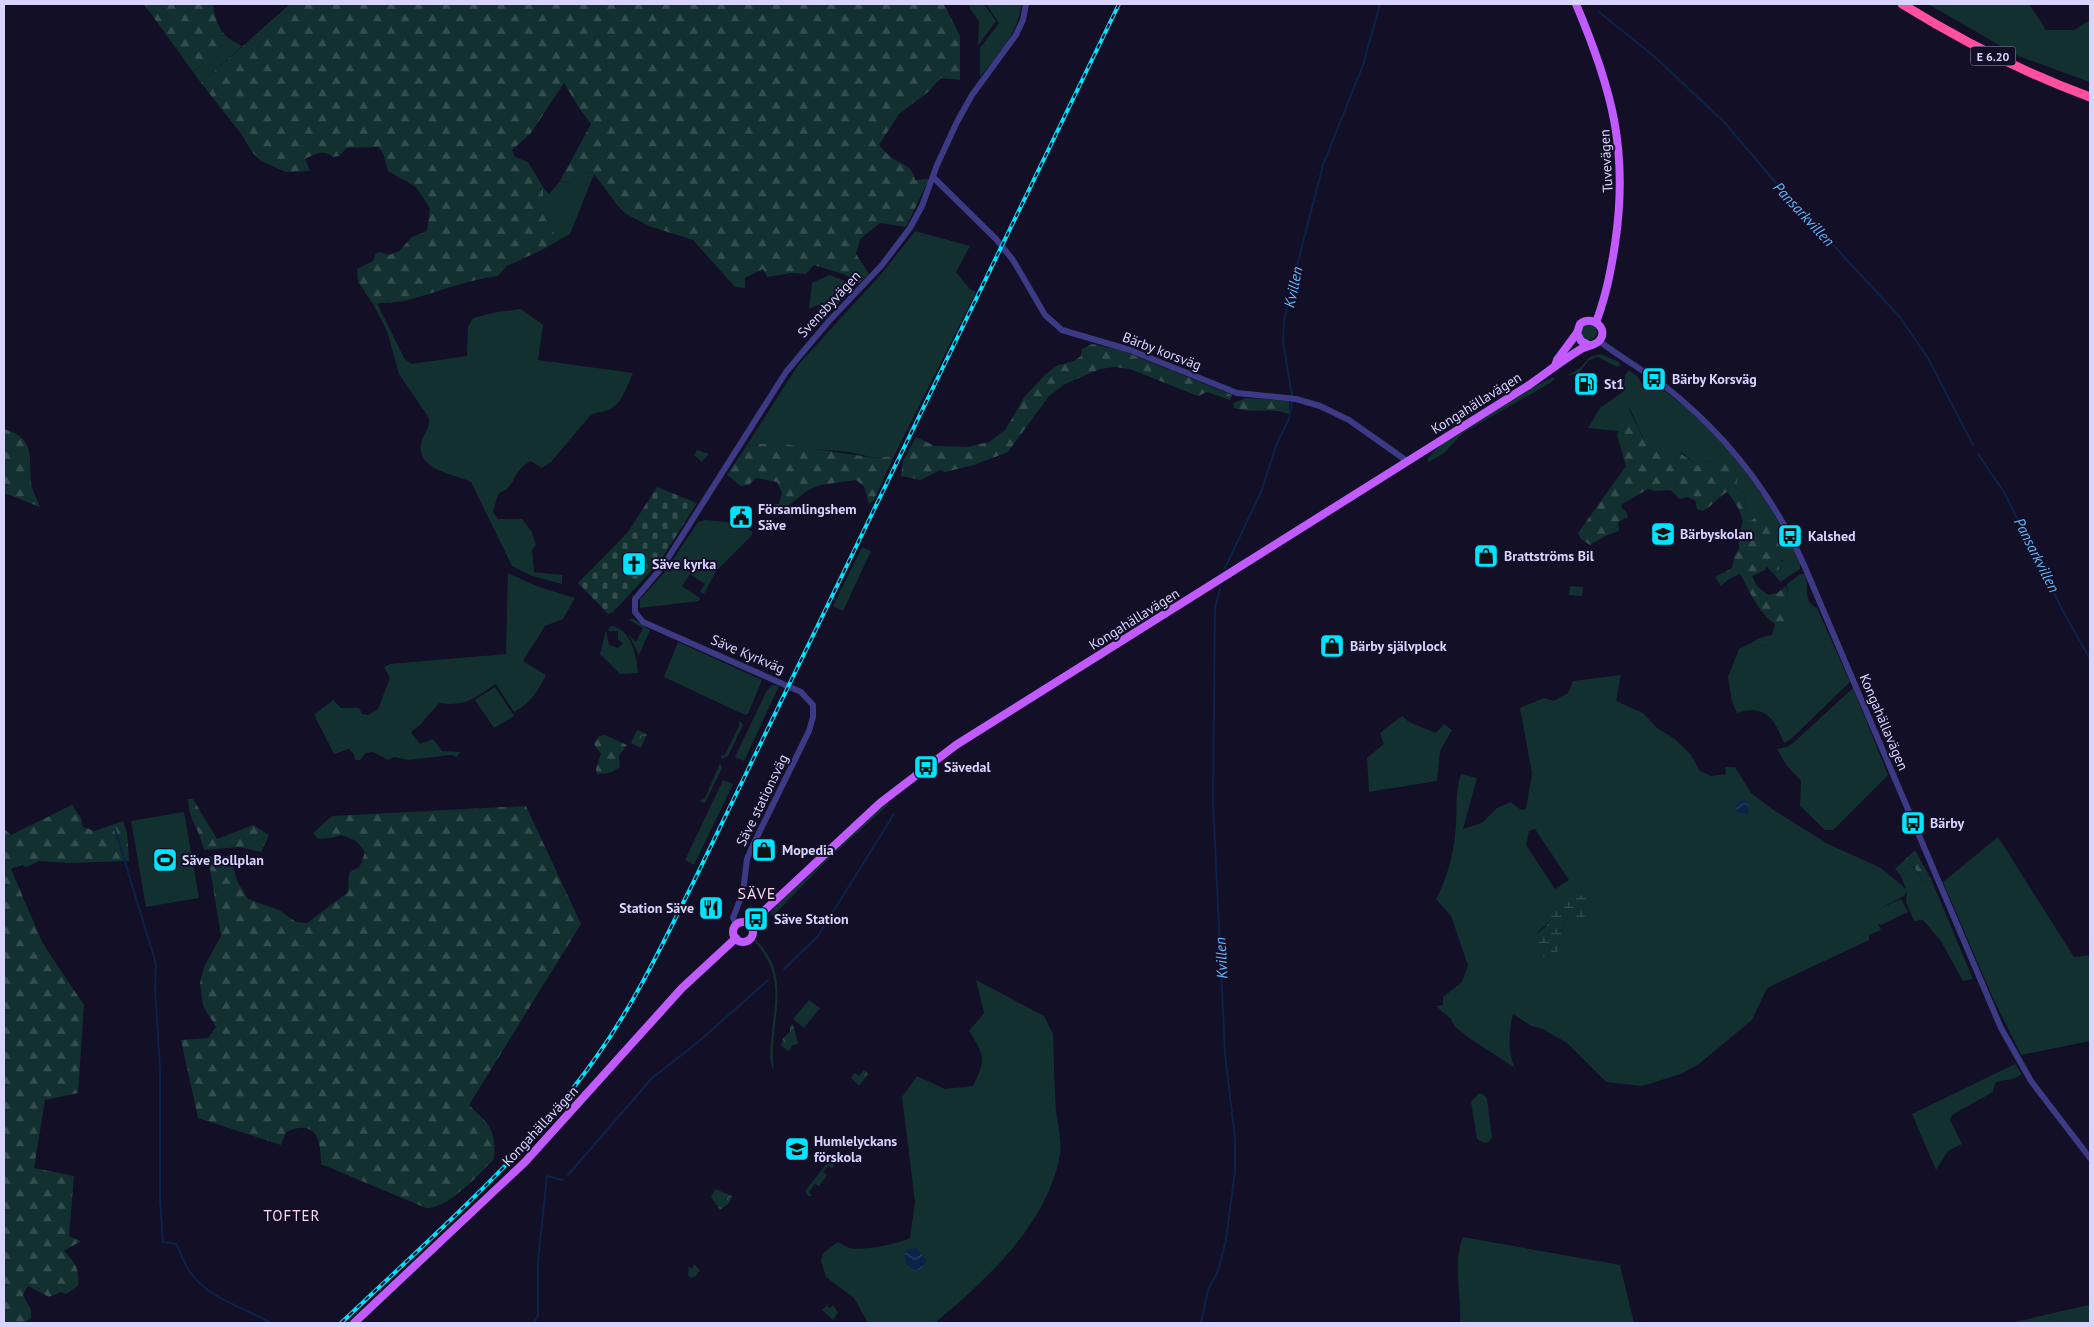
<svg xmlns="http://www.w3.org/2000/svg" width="2094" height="1327" viewBox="0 0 2094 1327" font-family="'PT Sans',sans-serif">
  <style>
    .grass { fill: #12302f; fill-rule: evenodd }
    .forest { fill: url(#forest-firs) }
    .wetland { fill: url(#wetland-marsh) }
    .cemetery { fill: url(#cemetery-stones) }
    .park { fill: url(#park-crowns) }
    .water { fill: url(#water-waves) }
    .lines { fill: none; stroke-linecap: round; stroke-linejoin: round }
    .stream { stroke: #0c2248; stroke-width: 2 }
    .minor { stroke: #3d3a85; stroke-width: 6 }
    .major { stroke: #c25bff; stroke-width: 8 }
    .highway { stroke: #ff4fa3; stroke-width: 9 }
    .rail-casing { stroke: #00e5ff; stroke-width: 4 }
    .rail { stroke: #130f26; stroke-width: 2; stroke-dasharray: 5.5; stroke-linecap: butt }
    .labels { text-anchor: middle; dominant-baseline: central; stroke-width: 4; stroke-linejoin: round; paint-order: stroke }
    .shield { fill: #130f26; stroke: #9e99be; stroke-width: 1 }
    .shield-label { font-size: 12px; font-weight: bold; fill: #d9d4ff }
    .street-label { font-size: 14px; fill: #d9d4ff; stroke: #130f26 }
    .poi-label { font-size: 14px; font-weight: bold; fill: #d9d4ff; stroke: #130f26; text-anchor: start }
    .water-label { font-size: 15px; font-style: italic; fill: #62b6ff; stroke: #130f26 }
    .neighbourhood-label { font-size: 15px; letter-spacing: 1px; fill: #ffd6f0; stroke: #130f26 }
    .quarter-label { font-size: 16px; letter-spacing: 1px; fill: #ffd6f0; stroke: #130f26 }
  </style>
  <defs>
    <pattern id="forest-firs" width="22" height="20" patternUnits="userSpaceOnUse" patternTransform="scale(1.25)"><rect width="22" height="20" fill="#12302f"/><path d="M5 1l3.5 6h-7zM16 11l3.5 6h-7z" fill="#344d4e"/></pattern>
    <pattern id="wetland-marsh" width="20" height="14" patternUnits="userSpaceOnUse" patternTransform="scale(1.25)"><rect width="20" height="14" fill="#12302f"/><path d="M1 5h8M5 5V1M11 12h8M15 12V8" fill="none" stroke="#344d4e"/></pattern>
    <pattern id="cemetery-stones" width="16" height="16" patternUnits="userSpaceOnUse" patternTransform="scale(1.25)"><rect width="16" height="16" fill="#12302f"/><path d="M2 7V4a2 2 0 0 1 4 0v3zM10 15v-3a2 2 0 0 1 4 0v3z" fill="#344d4e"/></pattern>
    <pattern id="park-crowns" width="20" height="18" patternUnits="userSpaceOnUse" patternTransform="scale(1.25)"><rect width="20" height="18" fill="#12302f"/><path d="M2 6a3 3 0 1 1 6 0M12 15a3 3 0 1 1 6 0" fill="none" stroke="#344d4e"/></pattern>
    <pattern id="water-waves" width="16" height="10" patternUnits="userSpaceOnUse" patternTransform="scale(1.25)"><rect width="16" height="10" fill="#0c2248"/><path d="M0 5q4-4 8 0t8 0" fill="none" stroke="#2f4163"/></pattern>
  </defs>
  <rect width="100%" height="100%" fill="#130f26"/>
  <g class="grass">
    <polygon points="969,4 984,4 996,21 978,46 979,21 970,9"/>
    <path d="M986 4H1021C1020 31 996 57 980 77V48L999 23Z"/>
    <polygon points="1928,4 2029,4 2046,30 2074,30 2090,20 2090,82 2018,56"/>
    <polygon points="230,39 242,46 201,83 193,72"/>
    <polygon points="585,172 594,174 570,234 544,249 555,237 543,205 543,187 549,194 560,181 569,183"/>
    <polygon points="915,231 970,246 956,272 970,289 976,292 894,456 875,458 849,452 759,444 745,448 798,365 883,272"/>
    <path d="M829 275 843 280 853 288 831 311C824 303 819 304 809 309L812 283Z"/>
    <path d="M377 303 404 358 411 364 467 356 468 327 473 318 497 312 521 309 543 325 538 360 633 373C627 386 622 405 608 410 600 413 596 411 589 417L551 462 542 468 531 461C515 470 517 478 507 489 505 491 502 491 500 493 496 497 495 507 493 512L498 519H522L532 532 536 545 532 550 534 572 562 575V584L532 576 512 566 471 482C455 474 417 471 421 444 423 434 430 429 429 418L399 374 387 331 373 304Z"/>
    <circle cx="1589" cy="332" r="8"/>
    <polygon points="1601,354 1619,362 1621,366 1617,367 1598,357 1588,361 1580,372 1565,377 1580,368 1590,357"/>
    <path d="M1629 370 1637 376 1642 384C1647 385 1653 385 1657 387 1667 391 1676 400 1685 407 1735 450 1772 504 1800 563V569L1780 582 1773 573 1776 572 1777 562 1789 560 1750 523 1746 514 1745 494 1736 487 1716 459 1697 465 1682 453 1649 451 1630 409 1619 431 1588 428 1600 408 1624 391 1625 375Z"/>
    <polygon points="1553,377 1555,379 1550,383 1463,433 1444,453 1429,462 1427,459 1443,442 1522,393"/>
    <polygon points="697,450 709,454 702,462 694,455"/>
    <polygon points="705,520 727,522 752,531 752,535 716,571 704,594 700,592 705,584 690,574 682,586 700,598 699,601 640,608 640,599 664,573 698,522"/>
    <polygon points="862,547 871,551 843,611 833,606"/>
    <path d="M508 573 539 587 575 598 563 619 545 626 523 661 546 675C538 691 530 704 514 712L496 684C474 698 466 707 439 703L420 725 411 732 420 744 433 739 442 751 460 752 457 757 451 755 409 760 394 757 388 760 373 752 366 753 360 760H355L354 754 349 749 334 754 314 715 333 700 341 708H359L362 714 368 715 378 709 390 678 384 667 390 664 506 654Z"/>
    <path d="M1800 574H1804C1811 587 1801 600 1817 608L1850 682 1792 738 1784 743C1774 719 1766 704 1737 713L1732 702 1728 677 1739 649 1760 638V645L1771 646C1781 625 1790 608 1787 584Z"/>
    <polygon points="1570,586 1583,587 1582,596 1569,595"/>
    <polygon points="632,618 650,630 639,655 628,634 636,642 643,628 629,620"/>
    <path d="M612 626C631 629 637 656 638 673L620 674 600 654 606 630 609 645 618 648 623 643 618 640V631H609L608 628Z"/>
    <polygon points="678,642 762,680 748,714 745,715 664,677"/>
    <path d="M1621 675 1616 701 1643 713 1657 728 1675 739 1691 755 1700 771 1711 776 1726 774 1725 767H1735L1751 793 1775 811 1828 844 1881 868 1906 889 1901 876 1906 869 1912 866 1924 882 1931 879 1973 979 1963 981 1941 941 1923 920 1914 921 1906 902 1907 891 1904 896 1879 909 1901 899 1908 912 1881 925 1878 923 1881 930 1869 935V940L1767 988 1752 1020 1699 1064 1681 1074 1642 1086 1606 1082 1567 1043 1543 1029 1531 1026 1513 1014C1509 1032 1507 1051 1515 1068L1469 1038 1455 1027 1451 1019 1436 1006 1443 1005V997L1462 982 1468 965 1451 916 1436 899C1446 881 1453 856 1455 835 1458 814 1454 794 1461 774L1477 778 1463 829 1482 823 1497 808 1511 802 1521 810 1526 809 1532 773 1520 708 1544 698 1554 701 1568 693 1573 681ZM1535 829 1569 880 1555 889 1526 845 1529 831ZM1587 900 1575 916H1569C1563 922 1562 926 1561 935H1535L1550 921Z"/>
    <polygon points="772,685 779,686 744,761 735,757 766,692"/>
    <polygon points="495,687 514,716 494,728 475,700"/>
    <polygon points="1853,688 1888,775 1833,830 1825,830 1800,806 1801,781 1787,766 1777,749 1787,747 1793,743"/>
    <polygon points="1402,716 1409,722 1436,733 1444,724 1452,730 1440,751 1437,781 1369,792 1367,758 1384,744 1380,733"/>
    <polygon points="739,720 743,725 728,756 722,759 721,756 725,755 739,726"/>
    <polygon points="720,763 722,768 706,801 704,803 699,801 705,798"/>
    <polygon points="723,780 733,784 694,865 685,860"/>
    <path d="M887 802 889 804 827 860 773 916 770 914C802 871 848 837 887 802Z"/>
    <polygon points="184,812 199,898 146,907 131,821"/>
    <polygon points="1998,837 2074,957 2090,955 2090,1041 2021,1055 1992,996 1943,882"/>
    <path d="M755 939C796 978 767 1024 774 1071 769 1062 770 1052 771 1041 775 1000 784 973 753 940Z"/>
    <path d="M976 980 1044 1016 1053 1034C1054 1059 1054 1084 1056 1110 1058 1124 1062 1142 1060 1155 1047 1225 987 1279 935 1323H868L854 1298 826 1277 821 1261 823 1253 838 1242C841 1243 845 1247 849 1248 862 1251 898 1244 910 1238L915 1202 902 1097 917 1076 945 1089 973 1086C986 1059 985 1056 969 1031L984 1013Z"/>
    <polygon points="809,1000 820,1008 804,1028 793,1019"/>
    <path d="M2015 1064 2022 1074C2013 1082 2005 1078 1995 1083L1993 1092 1952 1115 1950 1120 1962 1144 1948 1151 1936 1170 1912 1114Z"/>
    <polygon points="1479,1093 1484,1095 1487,1099 1492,1137 1489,1142 1484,1143 1477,1139 1471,1102"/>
    <polygon points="828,1162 835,1165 832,1168 828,1166 823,1172 827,1175 819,1186 815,1184 809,1192 812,1196 808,1196 805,1191"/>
    <path d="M1463 1237 1620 1265 1634 1323H1460C1462 1296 1452 1262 1463 1237Z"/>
    <polygon points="694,1264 700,1270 696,1276 691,1278 688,1275 689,1266 692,1269"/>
    <polygon points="829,1303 827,1306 830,1308 833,1305 838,1313 833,1320 822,1310"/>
    <polygon points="2090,1305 2090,1323 2011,1323 2084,1306"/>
  </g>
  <g class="forest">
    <path d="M144 4H213C214 15 220 34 230 39L193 72Z"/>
    <path d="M290 4H944L960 36V80L941 78 928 92 899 114 879 145C884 150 888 156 894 159 905 166 913 167 915 180L929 179 906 227 880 223 860 239 856 254 869 274 859 283 846 275 814 265 806 274 791 273 767 277 763 269 745 278V288L735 287 693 240 649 226 626 214 617 205 594 174 585 172 578 184 560 181 591 124 579 108 564 83 531 133 512 150 515 157 528 162 543 187V205L549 216 555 237 544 249 507 266 498 276C467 280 438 292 408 300 397 303 385 302 373 304L358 282 357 269 373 261 376 253 380 252 389 255 399 251 412 237 427 231 430 208 416 187 388 171 383 153 378 147 347 148 339 156 333 157C323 149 315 154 305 159L310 171 286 172 261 161 252 152 242 135 201 83Z"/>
    <polygon points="1092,344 1123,351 1232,395 1230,400 1207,392 1198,396 1130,369 1115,367 1100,369 1065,384 1049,396 1008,452 974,465 945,472 940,470 921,480 901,476 903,461 916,437 935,446 967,447 989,442 1005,430 1025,396 1046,374 1056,366 1074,361 1081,356 1082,349"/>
    <path d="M1246 398 1289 401V414C1271 407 1252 414 1234 408L1233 403Z"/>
    <path d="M1629 409 1649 451C1671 444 1679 452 1697 465L1716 459 1721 454 1727 455 1739 473 1736 487 1745 494 1746 514 1750 522 1760 513 1775 520 1790 552 1786 556 1790 561 1785 564 1783 560 1778 562 1779 569 1773 573 1766 566 1765 570 1752 576 1757 586 1768 595 1777 593 1786 586C1791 605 1785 632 1771 646L1759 645 1760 638 1772 635 1775 624C1757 611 1751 593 1740 574L1729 579 1721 586 1715 577 1732 568 1735 555 1739 549C1738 538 1739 535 1742 525 1745 516 1733 499 1727 492 1717 498 1712 507 1702 511L1697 509 1695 500 1687 497 1679 499 1671 490 1655 491 1648 489 1622 504 1621 507 1627 513 1628 517 1618 522 1619 531 1607 535 1590 545 1581 539 1578 533 1626 466 1617 435Z"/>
    <path d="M4 429C35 438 29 455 31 482 32 490 37 499 40 507L4 493Z"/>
    <path d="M759 444H783L875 458 894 456 874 500 869 504 864 486 856 480C845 482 832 483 821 485 796 491 787 520 758 511L763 507 779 504 782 493 777 482 756 478 749 485 741 486 727 475 745 448Z"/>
    <polygon points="605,735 627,745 619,756 620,767 610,773 597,774 596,769 601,754 594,744 599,736"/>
    <path d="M188 799H193L217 839 253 825 269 835 261 852 239 847 204 850C201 832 188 819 188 799Z"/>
    <path d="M72 805 81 818 83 827 95 831 123 821 127 833 129 861 70 863 39 861 27 867 21 865 11 869 43 944 84 1005 78 1093 45 1100 34 1168 74 1176 69 1236 81 1241 64 1251C75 1262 80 1270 78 1286L66 1294 61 1292 49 1297 28 1286 23 1295 31 1310V1318C23 1325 13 1324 4 1322V829L11 835Z"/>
    <path d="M526 806 581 924 469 1105C488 1124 497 1128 494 1159 479 1174 448 1209 426 1208L321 1164C321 1141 317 1118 286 1132L281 1145 198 1118 181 1040 208 1038 216 1027 203 1006 200 983 204 967 221 936 208 856H231L237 881 248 899 279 910 296 922 307 923 348 892 349 873 360 866 365 852 356 841 342 835 332 838 318 839 313 833 332 816Z"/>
    <polygon points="1915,850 1931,879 1924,882 1913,866 1906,869 1901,876 1895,869"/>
  </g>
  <path class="wetland" d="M1584 895 1587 900 1586 916 1579 918 1569 916C1552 931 1574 947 1547 958L1537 953C1529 930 1539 937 1549 922 1552 917 1552 908 1555 902L1568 897Z"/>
  <polygon class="cemetery" points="657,487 697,503 659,563 613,612 608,614 578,583 628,532"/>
  <g class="park">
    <polygon points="637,730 647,734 641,748 631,743"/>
    <polygon points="793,1024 798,1044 792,1045 789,1051 781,1046 783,1038 790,1032 790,1026"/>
    <polygon points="864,1070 869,1074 859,1085 851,1078 855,1073 859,1076"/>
    <polygon points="715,1189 732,1196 730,1202 720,1210 711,1197"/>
  </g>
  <g class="water">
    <polygon points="1740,800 1747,801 1750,805 1747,807 1749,811 1748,814 1737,813 1736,806"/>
    <path d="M917 1248 926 1260C925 1267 920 1270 914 1271L907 1266 904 1252 910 1249Z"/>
  </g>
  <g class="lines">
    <g class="stream">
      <polyline points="1599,12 1655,57 1724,122 1782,190 1899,316 1928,358 1973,445"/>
      <polyline points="1292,396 1283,341 1284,321 1291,289 1323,165 1363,65 1380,4"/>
      <polyline points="1978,454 2004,492 2063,611 2090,659"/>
      <polyline points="1225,568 1261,492 1277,443 1289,419 1292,401"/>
      <path d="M115 829 156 964 155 988 160 1068V1200L163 1242 176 1244C181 1253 184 1264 190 1272 209 1299 243 1307 271 1323"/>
      <polyline points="784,969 818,936 894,814"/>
      <polyline points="568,1175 652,1078 697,1043 768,980"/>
      <polyline points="533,1323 538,1316 538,1261 547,1176 563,1180"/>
      <polyline points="1201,1323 1208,1290 1218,1271 1226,1240 1235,1171 1235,1139 1225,1053 1213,802 1215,608 1220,589"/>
    </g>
    <g class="minor">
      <polyline points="933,177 996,239 1013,260 1045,315 1062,330 1130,350 1237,393 1296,399 1320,406 1349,420 1407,461"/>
      <path d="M1599 341C1619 356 1641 369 1662 384 1724 432 1772 493 1804 565L2001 1028 2031 1081 2090 1158"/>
      <polyline points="736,924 733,918 743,892 747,859 753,845 809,731 813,717 813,705 801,692 643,622 635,612 635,599 663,566 786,372 829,321 882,265 910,228 922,206 937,165 957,122 972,95 1016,35 1023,20 1026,4"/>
    </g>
    <g class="major">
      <path d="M1576 4C1612 89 1629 151 1615 244 1611 271 1606 297 1596 322"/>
      <polyline points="1555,366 1557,360 1577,333"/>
      <circle cx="743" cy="932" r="10"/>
      <path d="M750 924 880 803 956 745 1529 385C1546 373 1563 360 1581 349 1586 346 1594 346 1599 341 1610 329 1592 314 1580 324L1577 333 1581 341 1589 345"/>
      <polyline points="354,1323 525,1162 682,988 736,938"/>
    </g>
    <path class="highway" d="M1902 4C1962 41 2024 73 2090 97"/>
    <defs>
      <path id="rail" d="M341 1323C430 1238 526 1157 597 1056 636 1001 664 941 694 881L1119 4"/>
    </defs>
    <use href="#rail" class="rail-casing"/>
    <use href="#rail" class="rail"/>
  </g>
  <defs>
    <symbol id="bus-square" viewBox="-11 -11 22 22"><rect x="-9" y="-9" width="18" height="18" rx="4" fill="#00e5ff" stroke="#130f26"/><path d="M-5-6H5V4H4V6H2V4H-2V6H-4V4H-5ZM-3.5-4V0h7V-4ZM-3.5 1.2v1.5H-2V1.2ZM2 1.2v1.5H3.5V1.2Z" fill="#111"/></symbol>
    <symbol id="fuel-square" viewBox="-11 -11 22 22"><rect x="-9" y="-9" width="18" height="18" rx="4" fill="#00e5ff" stroke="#130f26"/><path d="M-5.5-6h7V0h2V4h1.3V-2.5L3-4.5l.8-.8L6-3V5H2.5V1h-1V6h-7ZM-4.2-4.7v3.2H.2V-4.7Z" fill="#111"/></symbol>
    <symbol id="civic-square" viewBox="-11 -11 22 22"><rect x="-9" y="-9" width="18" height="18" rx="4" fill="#00e5ff" stroke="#130f26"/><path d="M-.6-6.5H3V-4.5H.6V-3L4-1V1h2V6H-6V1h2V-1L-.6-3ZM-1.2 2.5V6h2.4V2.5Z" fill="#111"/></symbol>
    <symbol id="school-square" viewBox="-11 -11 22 22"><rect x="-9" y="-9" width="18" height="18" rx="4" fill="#00e5ff" stroke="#130f26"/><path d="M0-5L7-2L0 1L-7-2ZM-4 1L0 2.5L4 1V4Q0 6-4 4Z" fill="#111"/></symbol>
    <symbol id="shop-square" viewBox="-11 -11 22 22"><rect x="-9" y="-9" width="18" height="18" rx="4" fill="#00e5ff" stroke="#130f26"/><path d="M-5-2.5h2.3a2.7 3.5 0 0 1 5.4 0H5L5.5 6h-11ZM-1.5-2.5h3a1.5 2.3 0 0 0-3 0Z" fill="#111"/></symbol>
    <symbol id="church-square" viewBox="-11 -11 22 22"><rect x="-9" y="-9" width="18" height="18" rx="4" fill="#00e5ff" stroke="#130f26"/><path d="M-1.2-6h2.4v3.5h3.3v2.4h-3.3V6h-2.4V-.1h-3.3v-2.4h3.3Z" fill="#111"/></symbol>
    <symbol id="stadium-square" viewBox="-11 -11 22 22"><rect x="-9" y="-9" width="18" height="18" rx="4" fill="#00e5ff" stroke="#130f26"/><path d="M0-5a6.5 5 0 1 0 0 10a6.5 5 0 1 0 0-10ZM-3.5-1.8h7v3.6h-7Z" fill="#111"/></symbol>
    <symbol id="restaurant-square" viewBox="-11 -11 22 22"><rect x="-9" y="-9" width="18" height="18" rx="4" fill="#00e5ff" stroke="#130f26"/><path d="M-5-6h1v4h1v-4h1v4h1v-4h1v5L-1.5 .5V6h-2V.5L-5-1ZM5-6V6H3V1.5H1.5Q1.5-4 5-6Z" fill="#111"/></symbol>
  </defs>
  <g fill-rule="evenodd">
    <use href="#bus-square" x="1640" y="365" width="28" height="28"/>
    <use href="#fuel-square" x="1572" y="370" width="28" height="28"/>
    <use href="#civic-square" x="727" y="503" width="28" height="28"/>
    <use href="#school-square" x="1649" y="520" width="28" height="28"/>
    <use href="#bus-square" x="1776" y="522" width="28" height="28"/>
    <use href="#shop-square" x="1472" y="542" width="28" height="28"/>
    <use href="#church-square" x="620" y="550" width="28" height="28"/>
    <use href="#shop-square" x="1318" y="632" width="28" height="28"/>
    <use href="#bus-square" x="912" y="753" width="28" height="28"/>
    <use href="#bus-square" x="1899" y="809" width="28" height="28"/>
    <use href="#shop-square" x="750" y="836" width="28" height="28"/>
    <use href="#stadium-square" x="151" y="846" width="28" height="28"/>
    <use href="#restaurant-square" x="697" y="894" width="28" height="28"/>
    <use href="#bus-square" x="742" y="905" width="28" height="28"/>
    <use href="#school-square" x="783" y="1135" width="28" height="28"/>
  </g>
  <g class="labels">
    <rect class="shield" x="1970.5" y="46.5" width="45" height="19" rx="4"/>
    <g class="shield-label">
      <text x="1993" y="56">E 6.20</text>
    </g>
    <g class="street-label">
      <text transform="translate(1606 161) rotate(-93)">Tuvevägen</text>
      <text transform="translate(829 304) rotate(-47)">Svensbyvägen</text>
      <text transform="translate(1162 351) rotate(21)">Bärby korsväg</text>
      <text transform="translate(1476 403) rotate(-32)">Kongahällavägen</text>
      <text transform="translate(1134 619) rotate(-32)">Kongahällavägen</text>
      <text transform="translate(748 654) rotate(23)">Säve Kyrkväg</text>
      <text transform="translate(1884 722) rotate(67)">Kongahällavägen</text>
      <text transform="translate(762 800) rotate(-64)">Säve stationsväg</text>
      <text transform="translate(540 1126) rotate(-47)">Kongahällavägen</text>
    </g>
    <g class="poi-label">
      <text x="1672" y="379">Bärby Korsväg</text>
      <text x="1604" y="384">St1</text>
      <text x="758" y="509">Församlingshem<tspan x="758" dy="16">Säve</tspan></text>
      <text x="1680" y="534">Bärbyskolan</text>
      <text x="1808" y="536">Kalshed</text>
      <text x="1504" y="556">Brattströms Bil</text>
      <text x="652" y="564">Säve kyrka</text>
      <text x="1350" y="646">Bärby självplock</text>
      <text x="944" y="767">Sävedal</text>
      <text x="1930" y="823">Bärby</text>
      <text x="782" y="850">Mopedia</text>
      <text x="182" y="860">Säve Bollplan</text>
      <text x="694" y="908" text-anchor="end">Station Säve</text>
      <text x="774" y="919">Säve Station</text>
      <text x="814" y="1141">Humlelyckans<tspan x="814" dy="16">förskola</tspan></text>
    </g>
    <g class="water-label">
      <text transform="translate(1804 214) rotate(47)">Pansarkvillen</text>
      <text transform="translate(1293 287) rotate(-78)">Kvillen</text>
      <text transform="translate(2037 555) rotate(63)">Pansarkvillen</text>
      <text transform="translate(1221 958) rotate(-93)">Kvillen</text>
    </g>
    <g class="neighbourhood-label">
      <text x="292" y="1215">TOFTER</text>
    </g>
    <g class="quarter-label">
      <text x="757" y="893">SÄVE</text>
    </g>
  </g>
  <rect width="2094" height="1327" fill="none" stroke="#d9d4ff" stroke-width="10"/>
</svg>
